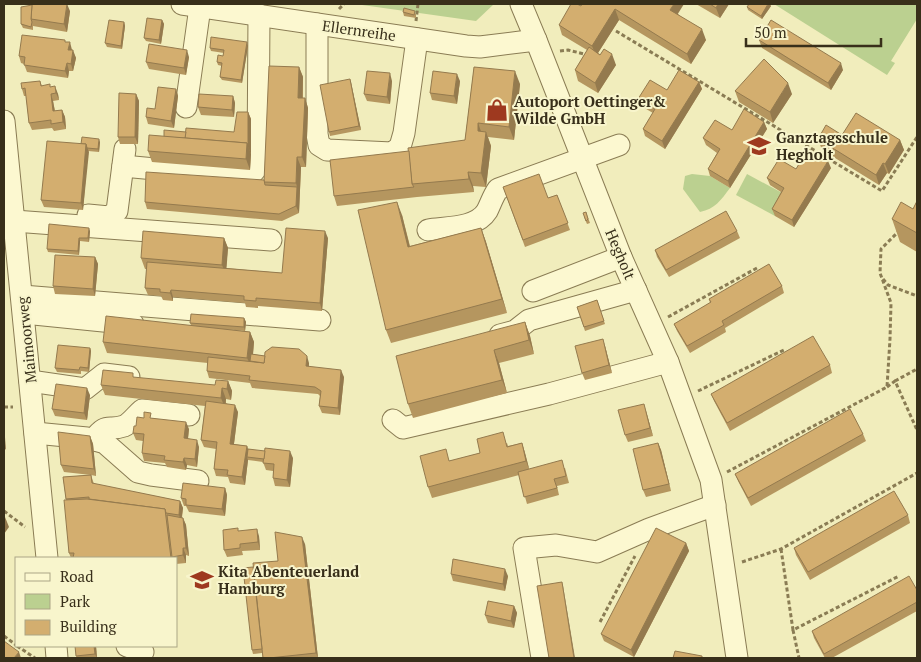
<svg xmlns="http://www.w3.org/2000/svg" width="921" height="662" viewBox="0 0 921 662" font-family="'PT Serif',serif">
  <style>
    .green { fill: #bbd090 }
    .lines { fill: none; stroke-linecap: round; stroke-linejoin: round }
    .minor-casing { stroke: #8a7c54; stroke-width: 23 }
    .path { stroke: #8a7c54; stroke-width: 3; stroke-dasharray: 4 2.5; stroke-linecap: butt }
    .minor { stroke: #fcf8d0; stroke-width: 21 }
    .wall { fill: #b5965f }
    .shaded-wall { fill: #947a4e }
    .building { fill: #d3ae6f; stroke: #947a4e }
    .labels { text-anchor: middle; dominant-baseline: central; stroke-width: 4; stroke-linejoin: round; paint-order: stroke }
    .street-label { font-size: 15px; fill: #382f1a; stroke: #f8f5cc }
    .poi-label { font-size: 15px; font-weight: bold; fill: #382f1a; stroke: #f8f5cc; text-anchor: start }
  </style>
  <rect width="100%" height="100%" fill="#f1edbc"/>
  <g class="green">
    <polygon points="355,4 494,4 476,21"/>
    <polygon points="774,4 917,4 917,19 891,61 895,63 887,75"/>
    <path d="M692 174 710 176 730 188C721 200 715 209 700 212L683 189 685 176Z"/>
    <polygon points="747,174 786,195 775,216 736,195"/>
  </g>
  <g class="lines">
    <defs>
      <g id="minor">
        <polyline points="182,4 466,46 480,47 536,40"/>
        <polyline points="521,4 536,40 621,257 668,362 711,480 737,658"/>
        <polyline points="317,24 317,134 319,145 327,150 392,153 400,147 404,133 417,39"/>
        <polyline points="186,107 200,7"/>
        <polyline points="4,121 47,558"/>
        <path d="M123 166 240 177C250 175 255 174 258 163L259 15"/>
        <polyline points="88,215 109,217 117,211 125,149"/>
        <polyline points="14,221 271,240"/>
        <path d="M428 230C446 227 476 229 487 211 491 203 493 196 498 189L619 145"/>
        <polyline points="533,291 621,257"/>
        <polyline points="22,296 320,320"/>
        <polyline points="24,313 133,324"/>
        <polyline points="500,335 515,331 529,320 636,290"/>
        <polyline points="30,381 85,389 104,374 129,377"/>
        <polyline points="393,420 403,428 549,394 668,362"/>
        <polyline points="35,433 87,438 105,443 138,472 151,475 198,481"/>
        <path d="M93 440C108 421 107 432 124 426 131 423 136 415 142 410L189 415"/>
        <polyline points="56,646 57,658"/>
        <polyline points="127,646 143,652"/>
        <polyline points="542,658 524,548 556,545 597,552 649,529 715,505"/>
      </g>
    </defs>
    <use href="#minor" class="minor-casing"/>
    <g class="path">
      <polyline points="339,9 344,4"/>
      <polyline points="416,21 418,4"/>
      <polyline points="616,31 882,191 917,137"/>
      <polyline points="560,51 568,50 588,55"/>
      <polyline points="883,279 888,285 917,296"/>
      <polyline points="668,317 757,268"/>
      <polyline points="895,381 917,369"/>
      <polyline points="887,387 895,381 917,430"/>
      <polyline points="698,391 786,349"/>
      <polyline points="4,407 13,407"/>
      <polyline points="727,472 887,387 890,339 891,303 880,273 881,249 898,232"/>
      <polyline points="4,511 25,527"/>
      <polyline points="781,549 793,630 899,576"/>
      <polyline points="742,562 781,549 917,473"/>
      <polyline points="600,622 635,556"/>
      <polyline points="793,630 799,658"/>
      <polyline points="4,636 16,645"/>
      <polyline points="17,646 35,658"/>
    </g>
    <use href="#minor" class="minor"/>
  </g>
  <g class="wall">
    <polygon points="696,4 729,4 720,18"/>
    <polygon points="581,6 678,14 706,40 691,64 619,20 598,53 616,65 598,93 578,81 575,70 587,50 562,35 559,25"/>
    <polygon points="771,6 762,19 748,10 747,7"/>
    <polygon points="21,7 70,11 67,32 33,26 33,30 23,28 21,24"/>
    <polygon points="403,12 416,14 416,18 404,16"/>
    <polygon points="162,20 164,24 161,44 146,41 144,38"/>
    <polygon points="124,22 125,26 122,49 107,47 105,43"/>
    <polygon points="759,40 843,70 831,90 762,48"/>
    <polygon points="66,42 72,50 76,58 73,71 69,71 68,78 27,72 24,64 21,63 19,56"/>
    <polygon points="248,46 242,83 222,80 220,77 222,66 218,65 217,62 223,56 224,53 211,51 210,48"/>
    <polygon points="189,57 186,75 149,69 146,62"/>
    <polygon points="299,67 303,77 303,98 305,98 308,108 306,167 301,167 299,213 282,221 147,209 145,202 264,180"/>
    <polygon points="474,67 520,84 514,140 488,137 491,146 486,187 473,186 474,192 417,197 337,206 334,196 409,151 465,140"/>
    <polygon points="350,79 361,130 330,136 329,132"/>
    <polygon points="40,81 42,86 51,87 58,94 59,100 53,101 55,111 62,110 65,117 66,129 54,131 52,128 32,130 29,123 26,96 24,96 22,89"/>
    <polygon points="392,81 390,104 367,101 364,94"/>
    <polygon points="460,81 457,104 432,100 430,93"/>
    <polygon points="699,82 702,89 665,149 645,136 643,129 653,113 641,106 638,99"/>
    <polygon points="176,89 178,96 174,128 148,124 146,117 155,109"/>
    <polygon points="735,91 792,94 773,123 739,102"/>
    <polygon points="136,94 139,101 138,144 120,144 118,137"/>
    <polygon points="233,96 235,103 234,117 201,115 198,107"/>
    <polygon points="248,112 251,119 251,154 250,170 152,162 148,151 164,137 186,132 234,132"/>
    <polygon points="764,122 767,129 730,188 710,176 708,169 717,153 706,145 703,138"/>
    <polygon points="842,135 900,140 904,150 889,174 887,173 879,185 822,150 818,139"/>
    <polygon points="100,142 99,152 88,151 83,210 44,207 41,200 81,144"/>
    <polygon points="831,168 794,227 775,216 772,209 781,192 770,185 767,178 796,169"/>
    <polygon points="503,187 548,198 557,195 570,230 525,247"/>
    <polygon points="917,201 917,252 900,242 892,219 913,209"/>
    <polygon points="586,212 590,223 587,224 584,217"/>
    <polygon points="402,215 410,246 481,228 486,242 507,313 391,343 386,330"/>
    <polygon points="90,231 89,242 80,241 79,255 48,252 47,249"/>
    <polygon points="737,231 740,238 669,277 657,257 655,250"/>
    <polygon points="224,238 228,248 226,268 282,273 328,238 322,311 258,306 258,308 246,307 245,303 173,297 173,301 163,300 161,296 148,295 145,288 147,269 145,269 141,258"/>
    <polygon points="95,257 98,264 95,296 55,294 53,286"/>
    <polygon points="782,286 784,293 725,328 726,332 690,353 677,331 674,324 710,303 709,299"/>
    <polygon points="597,300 605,324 585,331 577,307"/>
    <polygon points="244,318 246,322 245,331 225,329 250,332 254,342 253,354 309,363 309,367 344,377 340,415 322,413 319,406 320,396 318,394 252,388 250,383 209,378 207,371 208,363 107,353 103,342 191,325 190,323"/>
    <polygon points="525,322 530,336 534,354 499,363 507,393 413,418 408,404"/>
    <polygon points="605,346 612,373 585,380 582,373"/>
    <polygon points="90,348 91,351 89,372 81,371 81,374 57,372 55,368"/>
    <polygon points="830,365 832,373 730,431 714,401 711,394"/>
    <polygon points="228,381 232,391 231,400 226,399 226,403 238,412 234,444 247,446 248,449 293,458 290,487 275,486 273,478 273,471 266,470 263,462 248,460 245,485 230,483 228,477 216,476 214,469 216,449 204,447 201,440 205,406 105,395 101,385 215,385"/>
    <polygon points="90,395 87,420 55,416 52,409"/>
    <polygon points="646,411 653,436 628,442 625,435"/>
    <polygon points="153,418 189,429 188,439 199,447 197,467 187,465 186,470 167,467 165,463 144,461 142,453 143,441 136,440 133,433 136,426"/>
    <polygon points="863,434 866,441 751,506 738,481 735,474"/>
    <polygon points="90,436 93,444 96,476 91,475 94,484 180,501 183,508 182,518 183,518 186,525 189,556 186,555 186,563 176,564 176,558 71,558 69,553 66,500 63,477 91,475 64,472 61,465"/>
    <polygon points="507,443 508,446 522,443 525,453 529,469 565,468 569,483 557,486 559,495 527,504 519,475 432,498 428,487 450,461 480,453"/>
    <polygon points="658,443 661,450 671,491 646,497 643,490"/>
    <polygon points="225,488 227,495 225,516 189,512 186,506 184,506 181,498"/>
    <polygon points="908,515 910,523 810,580 796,555 794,548"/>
    <polygon points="239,531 259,536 260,550 242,551 243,555 227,557 224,550"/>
    <polygon points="686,543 689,551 634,657 604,641 601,634"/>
    <polygon points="305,544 318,658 263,658 262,653 253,654 252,650 253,567 278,561"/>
    <polygon points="451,574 508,576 505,591 453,581"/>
    <polygon points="917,590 917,611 832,658 825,658 814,638 812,631"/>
    <polygon points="514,606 517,613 514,628 488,623 485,615"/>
    <polygon points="96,646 97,658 77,658 76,656"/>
  </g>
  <g class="shaded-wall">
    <polygon points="67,4 70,11 67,32 64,24"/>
    <polygon points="674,4 684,4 674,20 670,10"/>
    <polygon points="718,4 729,4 720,18 716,8"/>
    <polygon points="768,4 770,4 771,6 762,19 761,16"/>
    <polygon points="615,9 619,20 596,56 592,46"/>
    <polygon points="162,20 164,24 161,44 159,40"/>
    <polygon points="124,22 125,26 122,49 121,46"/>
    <polygon points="702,29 706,40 691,64 687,54"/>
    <polygon points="70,42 72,50 71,57 68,50"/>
    <polygon points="247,42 248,46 242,83 241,80"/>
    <polygon points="73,50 76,58 73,71 71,64"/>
    <polygon points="187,50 189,57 186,75 184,68"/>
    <polygon points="612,54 616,65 598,93 595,83"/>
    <polygon points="67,63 69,71 68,78 65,71"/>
    <polygon points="841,63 843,70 831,90 828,83"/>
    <polygon points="299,67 303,77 302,108 298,98"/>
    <polygon points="515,71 520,84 514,140 509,127"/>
    <polygon points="390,73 392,81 390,104 387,97"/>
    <polygon points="457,74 460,81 457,104 454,96"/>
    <polygon points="350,79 351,82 361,130 359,126"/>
    <polygon points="699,82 702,89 665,149 662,141"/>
    <polygon points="788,83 792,94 773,123 770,112"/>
    <polygon points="55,86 58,94 59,100 56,93"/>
    <polygon points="176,89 178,96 174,128 171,121"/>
    <polygon points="51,94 53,101 56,118 53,111"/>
    <polygon points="136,94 139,101 138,144 135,137"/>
    <polygon points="233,96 235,103 234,117 232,110"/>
    <polygon points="305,98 308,108 306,167 302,157"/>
    <polygon points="62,110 65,117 66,129 63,122"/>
    <polygon points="248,112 251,119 251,154 248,147"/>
    <polygon points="764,122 767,129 730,188 728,181"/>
    <polygon points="478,123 483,137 478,131"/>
    <polygon points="486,132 491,146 486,187 481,173"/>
    <polygon points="99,139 100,142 99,152 98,149"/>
    <polygon points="900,140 904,150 889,174 885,164"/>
    <polygon points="247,143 251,154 250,170 246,159"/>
    <polygon points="86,144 89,152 83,210 81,203"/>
    <polygon points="297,157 301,167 299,213 296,206 297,187 296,183"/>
    <polygon points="828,161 831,168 794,227 792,220"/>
    <polygon points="883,163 887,173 879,185 876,175"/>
    <polygon points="468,172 473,186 474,192 469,179"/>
    <polygon points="397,202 402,215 413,260 408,247"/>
    <polygon points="89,228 90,231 89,242 88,238"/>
    <polygon points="481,228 486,242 507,313 502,299"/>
    <polygon points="325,231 328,238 322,311 320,303"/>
    <polygon points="79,238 80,241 79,255 78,251"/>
    <polygon points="224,238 228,248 226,275 222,265"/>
    <polygon points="95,257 98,264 95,296 93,289"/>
    <polygon points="171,290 173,297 173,301 170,293"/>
    <polygon points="244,318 246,322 245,331 244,327"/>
    <polygon points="525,322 530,336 534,354 529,340"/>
    <polygon points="250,332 254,342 252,365 250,364 247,358"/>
    <polygon points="603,339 605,346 612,373 609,365"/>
    <polygon points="90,348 91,351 89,372 88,368"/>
    <polygon points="494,350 499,363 507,393 502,380"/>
    <polygon points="307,356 309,363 308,374 306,366"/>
    <polygon points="341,370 344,377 340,415 338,408"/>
    <polygon points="228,381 232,391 231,400 227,389"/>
    <polygon points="87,388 90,395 87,420 84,413"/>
    <polygon points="222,388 226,399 225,408 221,398"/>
    <polygon points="644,404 646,411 653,436 650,428"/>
    <polygon points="235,405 238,412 233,451 230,444"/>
    <polygon points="186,422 189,429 187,446 184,438"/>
    <polygon points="4,425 6,450 4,447"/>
    <polygon points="90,436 93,444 96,476 94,469"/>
    <polygon points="197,440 199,447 197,467 195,459"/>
    <polygon points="522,443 525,453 530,472 526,461"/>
    <polygon points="658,443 661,450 671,491 669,484"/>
    <polygon points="247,446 249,453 247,457 248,460 245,485 242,477"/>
    <polygon points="290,451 293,458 290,487 287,480"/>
    <polygon points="184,458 187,465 186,470 183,462"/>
    <polygon points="225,488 227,495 225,516 222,509"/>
    <polygon points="180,501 183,508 181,522 179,515"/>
    <polygon points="5,517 9,527 4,534 4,519"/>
    <polygon points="183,518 186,525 189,556 186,548"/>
    <polygon points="257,529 259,536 260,550 258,542"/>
    <polygon points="302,537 305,544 318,658 316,653"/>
    <polygon points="686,543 689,551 634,657 631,650"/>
    <polygon points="183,548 186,555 186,563 183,555"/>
    <polygon points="505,569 508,576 505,591 503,584"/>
    <polygon points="562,582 563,586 575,658 574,658"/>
    <polygon points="514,606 517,613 514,628 511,621"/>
    <polygon points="94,646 96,646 97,658 95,654"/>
    <polygon points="19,652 21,658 14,658"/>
  </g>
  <g class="building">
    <polygon points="32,4 67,4 64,24 31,19"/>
    <polygon points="571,4 577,4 581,6 582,4 674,4 670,10 702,29 687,54 615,9 592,46 559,25"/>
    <polygon points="710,4 718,4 716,8"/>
    <polygon points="749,4 768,4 761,16 747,7"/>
    <polygon points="32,5 31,19 32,22 31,27 21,24 21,7"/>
    <polygon points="404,8 415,11 414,15 403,12"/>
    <polygon points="147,18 162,20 159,40 144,38"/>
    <polygon points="109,20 124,22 121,46 105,43"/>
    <polygon points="771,20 841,63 828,83 759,40"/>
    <polygon points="22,35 65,40 65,42 70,42 68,50 73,50 71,64 67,63 65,71 24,65 25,57 19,56"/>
    <polygon points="211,37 247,42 241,80 220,77 222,63 217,62 218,55 223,56 224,50 210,48"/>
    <polygon points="149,44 187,50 184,68 146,62"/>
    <polygon points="589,47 600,55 604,49 612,54 595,83 575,70"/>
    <polygon points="764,59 788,83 770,112 735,91"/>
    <polygon points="269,66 299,67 298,98 305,98 302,157 297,157 296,183 264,182"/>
    <polygon points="474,67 515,71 509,127 478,123 478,131 486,132 481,173 468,172 469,179 412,184 408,148 465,140"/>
    <polygon points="679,70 699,82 662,141 643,129 655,109 638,99 650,80 667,90"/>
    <polygon points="367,71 390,73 387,97 364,94"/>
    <polygon points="433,71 457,74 454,96 430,93"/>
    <polygon points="350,79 359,126 329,132 320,85"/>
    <polygon points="40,81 41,86 50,84 50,87 55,86 56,93 51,94 53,111 62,110 63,122 51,124 51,120 29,123 25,88 22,89 21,83"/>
    <polygon points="158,87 176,89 171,121 146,117 147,108 155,109"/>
    <polygon points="119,93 136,94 135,137 118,137"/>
    <polygon points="199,94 233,96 232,110 198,107"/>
    <polygon points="744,109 764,122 728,181 708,169 720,149 703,138 715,120 732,130"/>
    <polygon points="237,112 248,112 248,147 247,143 185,138 186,128 234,132"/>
    <polygon points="856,113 900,140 885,164 883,163 876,175 818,139 826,125 842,135"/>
    <polygon points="164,130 186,132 185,138 164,137"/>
    <polygon points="149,135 247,143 246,159 148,151"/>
    <polygon points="82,137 99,139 98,149 87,148 86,144 81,144"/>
    <polygon points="47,141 86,144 81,203 41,200"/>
    <polygon points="808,149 828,161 792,220 772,209 784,188 767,178 779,159 796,169"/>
    <polygon points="409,151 412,184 414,187 334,196 330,160"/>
    <polygon points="146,172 264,180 265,185 297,187 296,206 279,214 145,202"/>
    <polygon points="539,174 548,198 557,195 568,223 523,240 503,187"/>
    <polygon points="917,201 917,233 892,219 901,202 913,209"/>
    <polygon points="397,202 408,247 481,228 502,299 386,330 358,210"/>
    <polygon points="726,211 737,231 666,270 655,250"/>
    <polygon points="586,212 588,219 586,221 583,213"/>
    <polygon points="49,224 89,228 88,238 79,238 78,251 47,249"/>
    <polygon points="286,228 325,231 320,303 256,298 256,301 244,300 244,296 171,290 170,293 160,292 160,289 145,288 147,262 282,273"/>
    <polygon points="143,231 224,238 222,265 141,258"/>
    <polygon points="55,255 95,257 93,289 53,286"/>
    <polygon points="769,264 782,286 722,321 724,325 687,346 674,324 711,302 709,299"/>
    <polygon points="597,300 604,321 584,327 577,307"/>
    <polygon points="191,314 244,318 244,327 190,323"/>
    <polygon points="106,316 250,332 247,358 103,342"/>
    <polygon points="525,322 529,340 494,350 502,380 408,404 396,356"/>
    <polygon points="813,336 830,365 727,423 711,394"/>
    <polygon points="603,339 609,365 582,373 575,346"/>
    <polygon points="58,345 90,348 88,368 80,367 79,370 55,368"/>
    <polygon points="272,347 299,349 307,356 306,366 341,370 338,408 319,406 321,391 315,387 249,380 250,376 207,371 208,357 264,363 265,352"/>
    <polygon points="251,354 265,356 264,363 250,361"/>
    <polygon points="103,370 133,373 133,377 215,385 216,380 228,381 227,389 222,388 221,398 101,385"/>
    <polygon points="56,384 87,388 84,413 52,409"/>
    <polygon points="206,401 235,405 230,444 247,446 242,477 227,475 228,470 214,469 217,442 201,440"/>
    <polygon points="644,404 650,428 625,435 618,410"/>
    <polygon points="850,409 863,434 748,498 735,474"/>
    <polygon points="144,412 151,413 150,418 186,422 184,438 197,440 195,459 184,458 183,462 164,460 165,456 142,453 144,434 133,433 134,426 136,426 137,417 144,418"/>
    <polygon points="58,432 90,436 94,469 61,465"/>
    <polygon points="503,432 507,447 522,443 526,461 428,487 420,456 446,449 449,461 480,453 477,439"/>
    <polygon points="658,443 669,484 643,490 633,449"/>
    <polygon points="265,448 290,451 287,480 273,478 274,464 263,463"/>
    <polygon points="248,449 265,451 264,459 247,457"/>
    <polygon points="562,460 566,476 554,479 557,488 524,497 518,472"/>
    <polygon points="91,475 92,483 180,501 179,515 166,513 165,509 89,499 89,497 66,499 63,477"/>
    <polygon points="183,483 225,488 222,509 186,505 186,499 181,498"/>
    <polygon points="894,491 908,515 808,572 794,548"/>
    <polygon points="87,499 165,509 171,558 73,558 74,553 69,553 64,500"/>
    <polygon points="167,515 183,518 186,548 183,548 183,555 172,557"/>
    <polygon points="238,528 238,531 257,529 258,542 240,544 240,548 224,550 223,530"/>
    <polygon points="656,528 686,543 631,650 601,634"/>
    <polygon points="275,532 302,537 316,653 269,658 263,658 253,563 278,561"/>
    <polygon points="453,559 505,569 503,584 451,574"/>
    <polygon points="253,567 262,649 252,650 243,568"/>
    <polygon points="909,576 917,590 917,602 824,654 812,631"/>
    <polygon points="562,582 574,658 549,658 537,586"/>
    <polygon points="488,601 514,606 511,621 485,615"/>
    <polygon points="4,641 19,652 14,658 4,658"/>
    <polygon points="75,646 94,646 95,654 76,656"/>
    <polygon points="675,651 702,656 702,658 673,658"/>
  </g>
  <defs>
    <symbol id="shop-bare" viewBox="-9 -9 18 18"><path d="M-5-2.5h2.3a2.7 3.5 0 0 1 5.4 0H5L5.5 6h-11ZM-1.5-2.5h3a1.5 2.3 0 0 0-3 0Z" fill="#9e391f" stroke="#f8f5cc" stroke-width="2.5" paint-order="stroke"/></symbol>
    <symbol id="school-bare" viewBox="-9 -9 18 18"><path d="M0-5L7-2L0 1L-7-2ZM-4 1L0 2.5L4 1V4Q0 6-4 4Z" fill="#9e391f" stroke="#f8f5cc" stroke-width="2.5" paint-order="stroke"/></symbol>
  </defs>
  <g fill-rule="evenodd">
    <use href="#shop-bare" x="481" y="94" width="32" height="32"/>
    <use href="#school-bare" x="743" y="130" width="32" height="32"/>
    <use href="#school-bare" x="186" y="564" width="32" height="32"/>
  </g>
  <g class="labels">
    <g class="street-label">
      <text transform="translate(359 30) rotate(8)">Ellernreihe</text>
      <text transform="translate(621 254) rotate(67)">Hegholt</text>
      <text transform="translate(26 340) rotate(-96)">Maimoorweg</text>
    </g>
    <g class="poi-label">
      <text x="514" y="101">Autoport Oettinger&amp;<tspan x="514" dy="17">Wilde GmbH</tspan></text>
      <text x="776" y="137">Ganztagsschule<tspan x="776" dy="17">Hegholt</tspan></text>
      <text x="218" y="571">Kita Abenteuerland<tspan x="218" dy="17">Hamburg</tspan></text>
    </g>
  </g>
  <rect width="921" height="662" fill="none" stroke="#382f1a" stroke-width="10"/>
  <rect x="15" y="557" width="162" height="90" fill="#f8f5cc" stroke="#aba685"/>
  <rect x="25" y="573" width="25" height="8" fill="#fcf8d0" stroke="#aba685"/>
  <text x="60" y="582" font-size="15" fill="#382f1a">Road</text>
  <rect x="25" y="594" width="25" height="15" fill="#bbd090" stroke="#aba685"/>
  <text x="60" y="607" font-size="15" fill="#382f1a">Park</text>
  <rect x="25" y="620" width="25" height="15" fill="#d3ae6f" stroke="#aba685"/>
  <text x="60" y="632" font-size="15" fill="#382f1a">Building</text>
  <path d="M746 38v8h135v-8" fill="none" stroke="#382f1a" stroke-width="2.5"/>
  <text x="754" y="38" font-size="15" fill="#382f1a" stroke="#f8f5cc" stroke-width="4" paint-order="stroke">50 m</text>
</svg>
